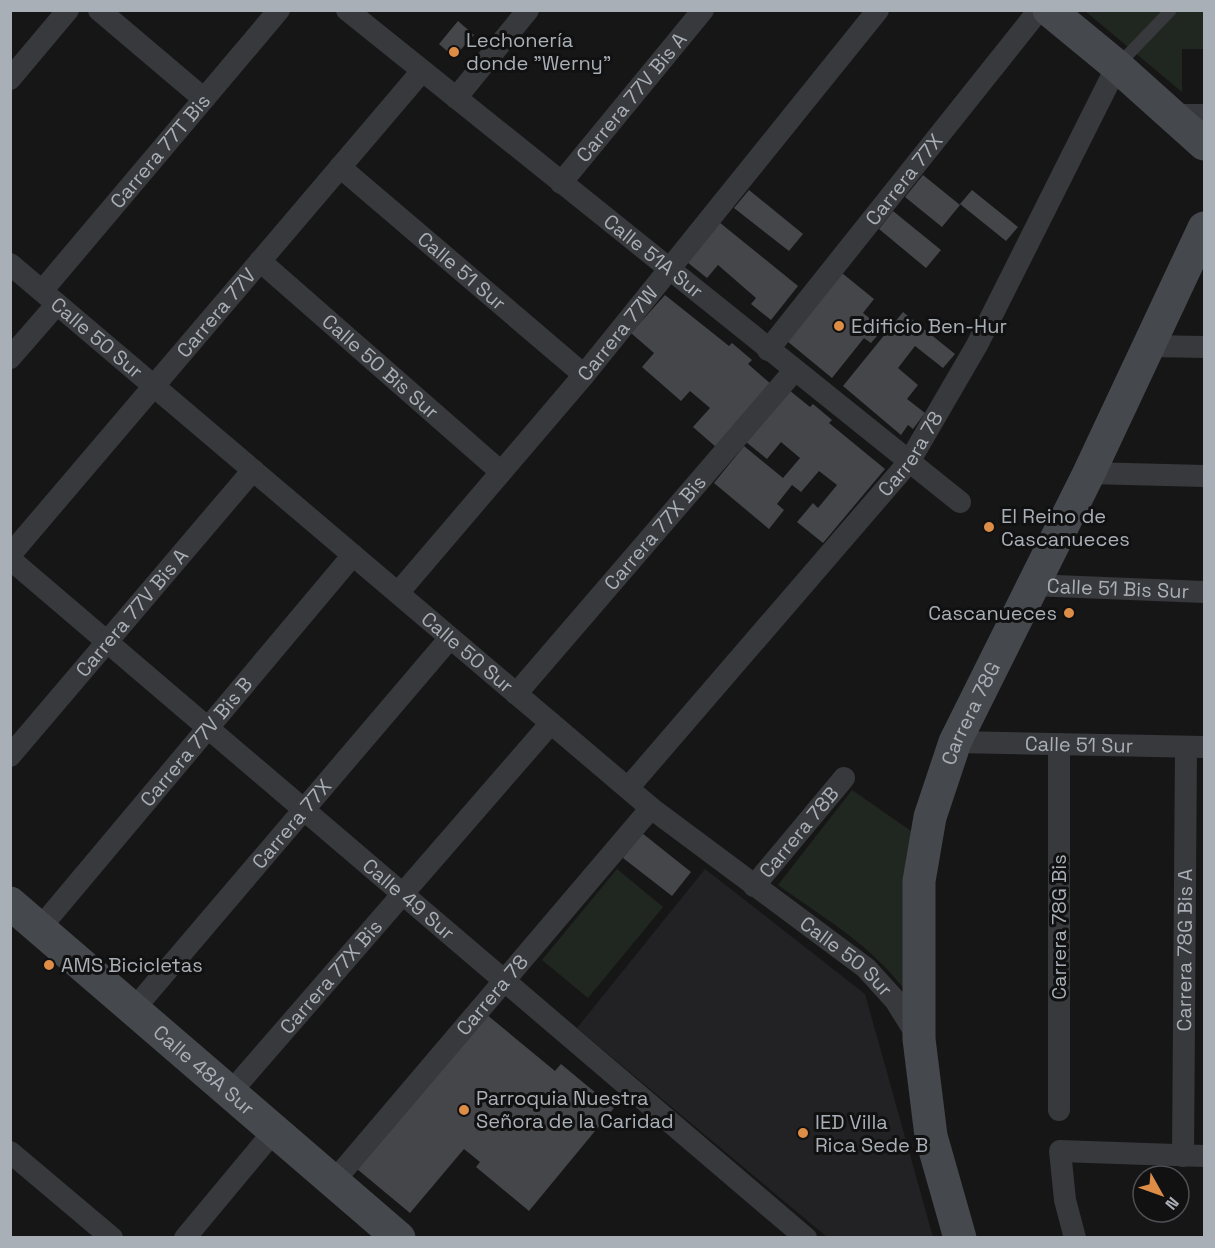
<svg xmlns="http://www.w3.org/2000/svg" width="1215" height="1248" viewBox="0 0 1215 1248" font-family="'Space Grotesk',sans-serif">
  <style>
    .built { fill: #222224 }
    .green { fill: #202720 }
    .building { fill: #45464a }
    .lines { fill: none; stroke-linecap: round; stroke-linejoin: round }
    .lane { stroke: #37393c; stroke-width: 12 }
    .street { stroke: #37393c; stroke-width: 22 }
    .secondary { stroke: #45484c; stroke-width: 33 }
    .poi-dot { fill: #de8d47; stroke: #111112; stroke-width: 2 }
    .labels { text-anchor: middle; dominant-baseline: central; stroke-width: 6; stroke-linejoin: round; paint-order: stroke }
    .poi-label { font-size: 20px; fill: #a9afb6; stroke: #111112; text-anchor: start }
    .street-label { font-size: 20px; fill: #a9afb6; stroke: #111112 }
  </style>
  <rect width="100%" height="100%" fill="#161617"/>
  <polygon class="built" points="705,869 865,994 933,1237 827,1237 577,1028"/>
  <g class="green">
    <polygon points="1085,11 1204,11 1204,49 1182,49 1182,92"/>
    <path d="M852 790 911 831 907 993C872 945 825 919 778 885Z"/>
    <polygon points="617,869 663,907 588,998 542,960"/>
  </g>
  <g class="building">
    <polygon points="458,21 474,35 454,57 439,44"/>
    <polygon points="923,175 960,205 942,227 905,197"/>
    <polygon points="749,190 803,234 789,251 734,208"/>
    <polygon points="972,190 1018,227 1006,241 960,204"/>
    <polygon points="893,211 941,250 926,268 879,229"/>
    <polygon points="719,222 798,286 771,320 751,304 756,298 718,265 707,278 687,262"/>
    <polygon points="842,273 874,299 863,313 883,329 871,343 864,338 832,378 787,341"/>
    <polygon points="665,295 729,346 732,343 752,360 748,364 772,385 717,448 693,427 710,408 690,391 681,401 642,367 654,353 631,333"/>
    <polygon points="903,312 955,354 943,368 915,346 898,368 918,385 907,399 925,413 913,429 908,425 901,435 843,386"/>
    <polygon points="789,390 810,407 813,404 832,420 829,423 885,469 823,543 797,522 813,503 818,508 837,485 819,471 801,492 792,485 777,504 784,510 769,529 714,483 744,446 783,478 800,458 781,442 767,459 746,442"/>
    <polygon points="642,833 691,872 672,896 623,858"/>
    <polygon points="486,1014 555,1071 561,1064 614,1108 529,1211 476,1167 480,1162 464,1149 410,1213 357,1169"/>
  </g>
  <g class="lines">
    <polyline class="lane" points="1118,65 1171,10"/>
    <g class="street">
      <polyline points="99,10 204,99"/>
      <path id="s1" d="M347 10 960 502"/>
      <polyline points="10,79 68,10"/>
      <polyline points="456,98 528,10"/>
      <polyline points="1171,115 1204,115"/>
      <path id="s2" d="M340 167 584 375"/>
      <path id="s3" d="M561 183 703 10"/>
      <path id="s4" d="M260 261 501 472"/>
      <path id="s5" d="M10 264 651 808 866 968 895 1000 918 1037"/>
      <path id="s6" d="M42 291 279 10"/>
      <polyline points="1149,346 1204,347"/>
      <path id="s7" d="M768 350 1039 10"/>
      <polyline points="10,358 57,304"/>
      <polyline points="1089,473 1204,476"/>
      <path id="s8" d="M10 555 422 71"/>
      <path id="s9" d="M10 559 806 1238"/>
      <path id="s10" d="M1031 585 1204 592"/>
      <path id="s11" d="M398 593 584 375 878 10"/>
      <path id="s12" d="M516 694 794 371"/>
      <path id="s13" d="M955 742 1204 747"/>
      <path id="s14" d="M10 756 253 470"/>
      <path id="s15" d="M628 788 909 462 977 345 1117 66"/>
      <path id="s16" d="M754 886 844 778"/>
      <path id="s17" d="M40 928 353 555"/>
      <path id="s18" d="M134 1009 450 638"/>
      <path id="s19" d="M230 1093 551 723"/>
      <polyline points="1059,1110 1059,744"/>
      <polyline points="10,1152 112,1238"/>
      <path id="s20" d="M1183 1156 1186 747"/>
      <path id="s21" d="M334 1181 651 808"/>
      <polyline points="185,1238 274,1131"/>
      <polyline points="1075,1238 1065,1200 1060,1151 1204,1156"/>
    </g>
    <g class="secondary">
      <polyline points="1049,10 1117,66 1204,144"/>
      <path id="s22" d="M10 903 399 1238"/>
      <path id="s23" d="M960 1238 931 1136 919 1039V881L930 817 955 742 1089 473 1204 228"/>
    </g>
  </g>
  <g class="poi-dot">
    <circle cx="454" cy="52" r="6"/>
    <circle cx="839" cy="326" r="6"/>
    <circle cx="989" cy="527" r="6"/>
    <circle cx="1069" cy="613" r="6"/>
    <circle cx="49" cy="965" r="6"/>
    <circle cx="464" cy="1110" r="6"/>
    <circle cx="803" cy="1133" r="6"/>
  </g>
  <g class="labels">
    <g class="poi-label">
      <text x="466" y="40">Lechonería<tspan x="466" dy="23">donde "Werny"</tspan></text>
      <text x="851" y="326">Edificio Ben-Hur</text>
      <text x="1001" y="516">El Reino de<tspan x="1001" dy="23">Cascanueces</tspan></text>
      <text x="1057" y="613" text-anchor="end">Cascanueces</text>
      <text x="61" y="965">AMS Bicicletas</text>
      <text x="476" y="1098">Parroquia Nuestra<tspan x="476" dy="23">Señora de la Caridad</tspan></text>
      <text x="815" y="1122">IED Villa<tspan x="815" dy="23">Rica Sede B</tspan></text>
    </g>
    <g class="street-label">
      <text stroke="none"><textPath href="#s3" startOffset="111">Carrera 77V Bis A</textPath></text>
      <text stroke="none"><textPath href="#s6" startOffset="183">Carrera 77T Bis</textPath></text>
      <text stroke="none"><textPath href="#s7" startOffset="218">Carrera 77X</textPath></text>
      <text stroke="none"><textPath href="#s1" startOffset="393">Calle 51A Sur</textPath></text>
      <text stroke="none"><textPath href="#s2" startOffset="160">Calle 51 Sur</textPath></text>
      <text stroke="none"><textPath href="#s8" startOffset="318">Carrera 77V</textPath></text>
      <text stroke="none"><textPath href="#s11" startOffset="340">Carrera 77W</textPath></text>
      <text stroke="none"><textPath href="#s5" startOffset="114">Calle 50 Sur</textPath></text>
      <text stroke="none"><textPath href="#s4" startOffset="160">Calle 50 Bis Sur</textPath></text>
      <text stroke="none"><textPath href="#s15" startOffset="438">Carrera 78</textPath></text>
      <text stroke="none"><textPath href="#s12" startOffset="213">Carrera 77X Bis</textPath></text>
      <text stroke="none"><textPath href="#s10" startOffset="87">Calle 51 Bis Sur</textPath></text>
      <text stroke="none"><textPath href="#s14" startOffset="188">Carrera 77V Bis A</textPath></text>
      <text stroke="none"><textPath href="#s5" startOffset="600">Calle 50 Sur</textPath></text>
      <text stroke="none"><textPath href="#s23" startOffset="538">Carrera 78G</textPath></text>
      <text stroke="none"><textPath href="#s17" startOffset="243">Carrera 77V Bis B</textPath></text>
      <text stroke="none"><textPath href="#s13" startOffset="124">Calle 51 Sur</textPath></text>
      <text stroke="none"><textPath href="#s18" startOffset="243">Carrera 77X</textPath></text>
      <text stroke="none"><textPath href="#s16" startOffset="70">Carrera 78B</textPath></text>
      <text stroke="none"><textPath href="#s9" startOffset="524">Calle 49 Sur</textPath></text>
      <text transform="translate(1059 927) rotate(-90)">Carrera 78G Bis</text>
      <text stroke="none"><textPath href="#s20" startOffset="206">Carrera 78G Bis A</textPath></text>
      <text stroke="none"><textPath href="#s5" startOffset="1086">Calle 50 Sur</textPath></text>
      <text stroke="none"><textPath href="#s19" startOffset="154">Carrera 77X Bis</textPath></text>
      <text stroke="none"><textPath href="#s21" startOffset="244">Carrera 78</textPath></text>
      <text stroke="none"><textPath href="#s22" startOffset="256">Calle 48A Sur</textPath></text>
    </g>
  </g>
  <rect width="1215" height="1248" fill="none" stroke="#a9afb6" stroke-width="24"/>
  <g transform="translate(1161 1194) rotate(130)"><circle r="28" fill="#111112" stroke="#4e5054" stroke-width="1.5"/>
  <path d="M0-4.5L10 22L0 15L-10 22Z" fill="#de8d47"/>
  <text y="-9" font-size="16" font-weight="bold" text-anchor="middle" fill="#a9afb6">N</text>
  </g>
</svg>
